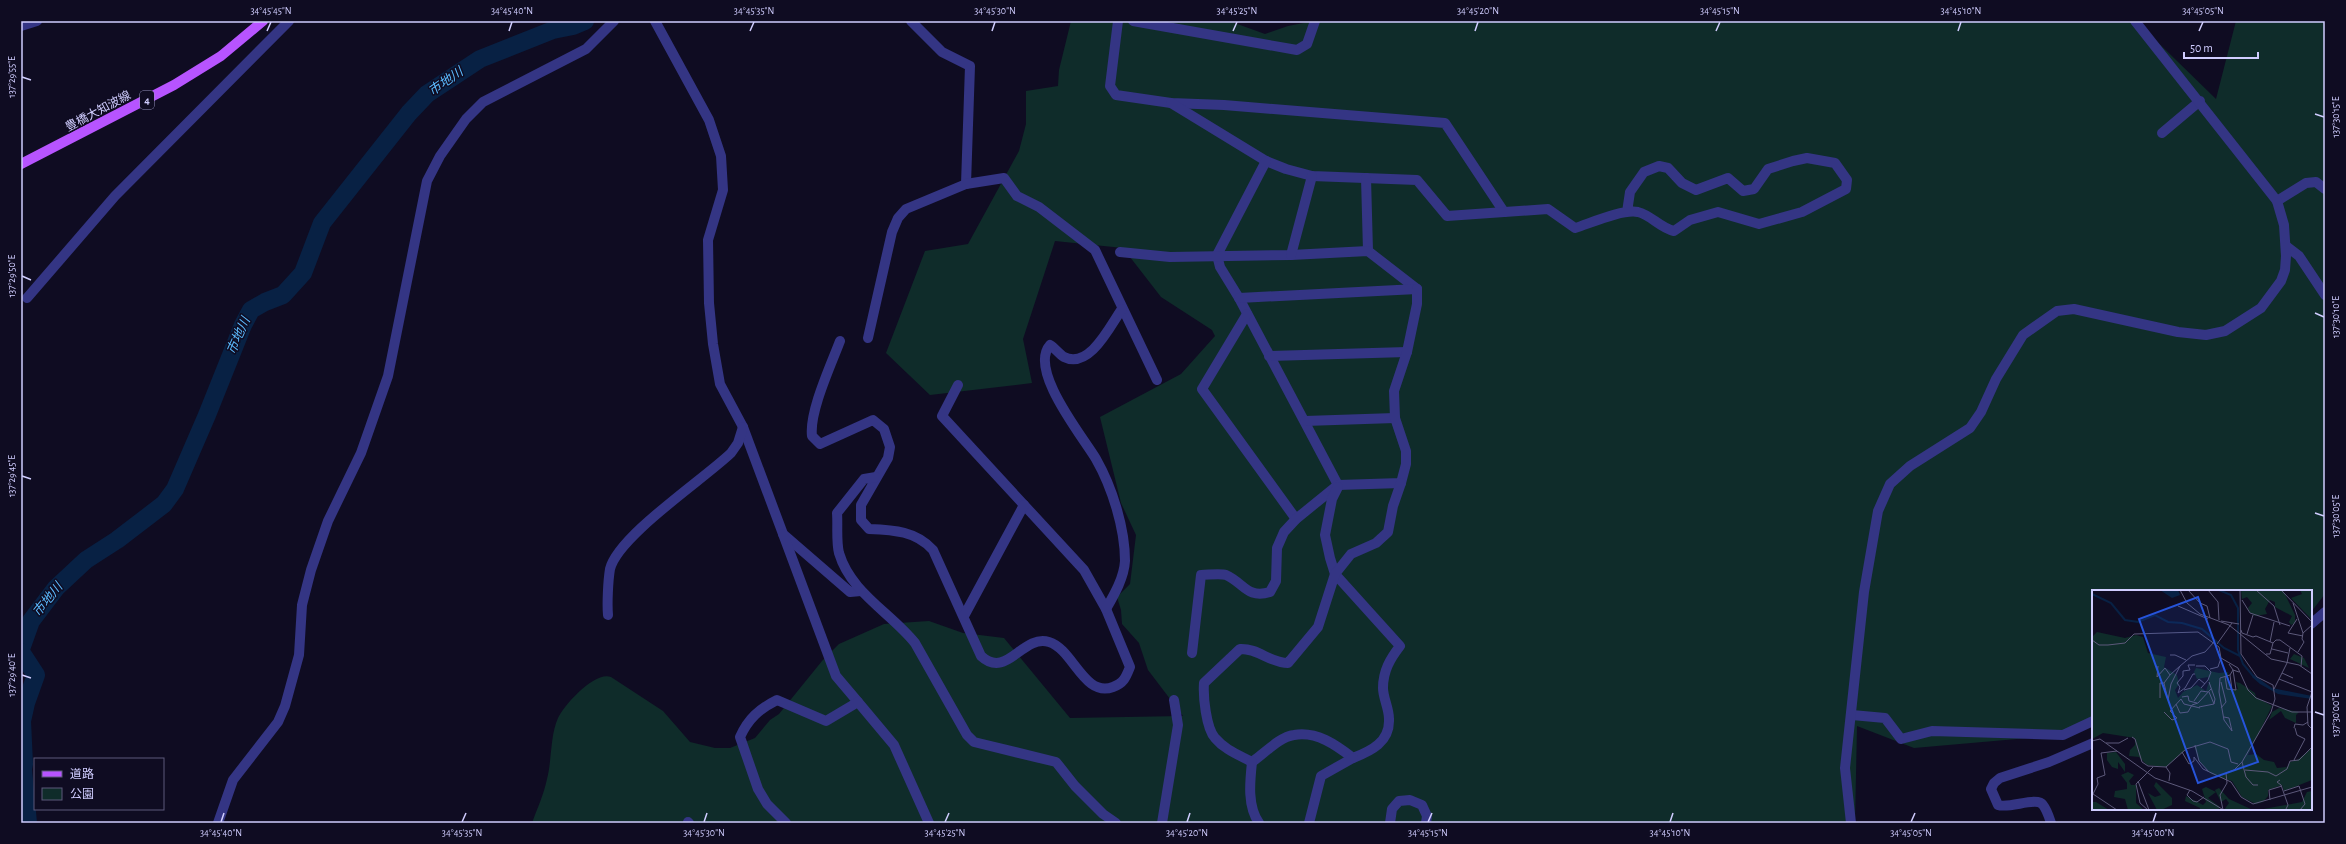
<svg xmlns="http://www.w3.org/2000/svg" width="2346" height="844" viewBox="0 0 2346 844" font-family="'Alegreya Sans','Noto Sans JP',sans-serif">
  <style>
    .green { fill: #0f2c2a }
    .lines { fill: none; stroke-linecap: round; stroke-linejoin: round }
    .river { stroke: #082144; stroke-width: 18 }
    .minor { stroke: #343584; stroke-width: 10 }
    .tertiary { stroke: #343584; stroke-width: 10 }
    .primary { stroke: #b754ff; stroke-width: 10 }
    .ticks { fill: none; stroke: #d0cdff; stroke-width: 1.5 }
    .labels { text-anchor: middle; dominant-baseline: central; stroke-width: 3; stroke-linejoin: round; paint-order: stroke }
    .shield { fill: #0f0c22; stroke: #9693bd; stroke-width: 1 }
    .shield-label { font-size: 11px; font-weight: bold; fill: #d0cdff }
    .street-label { font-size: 12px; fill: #d0cdff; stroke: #0f0c22 }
    .water-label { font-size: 13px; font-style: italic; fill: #5bbbff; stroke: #0f0c22 }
    .inset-river { fill: none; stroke: #082144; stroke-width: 2 }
    .inset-road { fill: none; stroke: #5c597a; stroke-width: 1 }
    .view { fill: #2654da; fill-opacity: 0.15; stroke: #2654da; stroke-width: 2 }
    .inset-edge { fill: none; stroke: #d0cdff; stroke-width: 2 }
    .neatline { fill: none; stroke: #d0cdff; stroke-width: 1.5 }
    .ticks-label { font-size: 10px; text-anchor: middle; fill: #d0cdff }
  </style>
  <rect width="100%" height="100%" fill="#0f0c22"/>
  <path class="green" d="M1071 21H1229L1265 34 1288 26 1314 21H2136L2216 99 2236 21H2325V594L2311 612V591H2093V723L2063 735 1914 748 1857 726 1855 823H532C537 809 544 794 547 779 552 760 550 736 558 718 565 704 595 671 611 677L663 711 690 742 715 748H730L755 738 770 720 779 714 822 661 839 644 884 624 929 621 963 633 1004 638 1070 718 1183 716 1148 670 1139 643 1122 624 1121 610 1117 597 1130 584 1136 535 1121 503 1100 417 1181 374 1215 336 1212 330 1161 297 1123 248 1055 241 1023 339 1032 383 930 395 886 353 925 251 968 244 1019 151 1026 124V91L1058 86 1059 70Z"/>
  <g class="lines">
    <g class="river">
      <polyline points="21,649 31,621 56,588 86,560 117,540 164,504 175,489 207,415 243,325 251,310 265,302 283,295 303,273 322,223 409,113 427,94 480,59 553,30 573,26 585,21"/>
      <polyline points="21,652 36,675 26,703 22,721 24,764 23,769 28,823"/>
    </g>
    <g class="minor">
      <polyline points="655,21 709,120 721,156 723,190 708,240 709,303 713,344 720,384 743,427 783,534 850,592 861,591"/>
      <polyline points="911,21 942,52 970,66 966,184"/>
      <polyline points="1118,21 1110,86 1116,95 1171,103 1224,105 1445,123 1504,212"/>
      <polyline points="1133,21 1297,50 1307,44 1315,21"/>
      <polyline points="21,26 37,21"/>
      <path d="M1171 103 1266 161 1286 169 1312 176 1417 180 1447 216 1548 209 1575 228C1591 223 1622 209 1638 212 1651 215 1660 228 1674 231L1690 220 1718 212 1759 224 1802 212 1846 189 1847 180 1835 163 1807 158 1793 161 1768 169 1754 189 1743 191 1728 178 1696 190 1682 183 1668 168 1659 166 1644 172 1630 192 1627 212"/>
      <polyline points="2162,133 2200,101"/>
      <polyline points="1266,161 1217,255 1220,267 1239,298 1338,485"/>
      <polyline points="1366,178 1368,251"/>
      <polyline points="2277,201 2306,183 2316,182 2325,189"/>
      <polyline points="2286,246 2299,256 2325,295"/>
      <polyline points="1120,252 1170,257 1291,255 1368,251 1417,289"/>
      <polyline points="1291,255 1312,176"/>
      <polyline points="27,298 115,196 289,21"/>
      <polyline points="1239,298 1417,289"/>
      <polyline points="1247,314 1202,389 1296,519"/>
      <polyline points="868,338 892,232 898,218 906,209 966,184 1004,178 1017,196 1039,207 1095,250 1157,380"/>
      <path d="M840 341C831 365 809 412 812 436L820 444 873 420 884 429 890 447 888 458 861 505V520L869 529C894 530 916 531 933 550L981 656C1007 680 1022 634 1049 642 1073 649 1084 698 1113 687 1124 683 1126 677 1130 667L1106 609 1084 570 942 416 958 385"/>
      <polyline points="1269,356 1407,352"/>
      <polyline points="1305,421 1395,418"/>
      <path d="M876 477 864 479 837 513C838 525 836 541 839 553 851 593 890 612 915 643L967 735 974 742 1056 762 1075 786 1103 814 1116 823"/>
      <polyline points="783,534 836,676 858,702"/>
      <path d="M1106 609C1114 595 1124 578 1125 561 1125 528 1112 487 1096 459 1083 437 1028 370 1050 345 1055 348 1059 354 1064 357 1090 370 1111 324 1122 309"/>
      <path d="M608 615C607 604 608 581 610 569 618 536 704 479 731 453L738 443 743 427"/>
      <polyline points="964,616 1024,505"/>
      <polyline points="2311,624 2325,612"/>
      <path d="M1192 653 1201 575C1208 575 1220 573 1226 575 1244 583 1247 599 1270 592L1276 581 1277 548 1284 532 1296 519 1338 485 1401 483 1406 464V451L1395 418 1394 391 1407 352 1417 304V289"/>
      <polyline points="1852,715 1885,718 1901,739 1932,731 2063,735 2093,721"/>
      <path d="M1252 762C1264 754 1279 737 1294 735 1317 731 1336 745 1353 758 1371 751 1390 742 1389 719 1389 708 1383 698 1383 688 1383 671 1390 659 1400 646L1335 574 1330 558 1325 535 1332 499 1338 487"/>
      <path d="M1252 762C1239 755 1225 750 1215 738 1206 728 1203 696 1204 683L1240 649C1258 648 1270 663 1288 663L1318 627 1335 574 1351 554 1376 543 1388 532 1393 506 1401 483"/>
      <path d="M1252 762C1250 781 1247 806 1259 823"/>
      <polyline points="688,822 689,823"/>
      <path d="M786 823 767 804 758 789 740 737C748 719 759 709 777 700L826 721 858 702 894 745 929 823"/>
      <polyline points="1162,823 1178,725 1174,700"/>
      <polyline points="1309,823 1321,776 1353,758"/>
      <polyline points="1390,823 1392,809 1399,801 1410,800 1422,805 1427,816 1426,823"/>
      <path d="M2051 823C2049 817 2047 810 2043 805 2037 796 2010 809 1998 805L1991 789 1994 783 2000 778 2049 762 2093 743"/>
    </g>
    <g class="tertiary">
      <polyline points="218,823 233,780 278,722 285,706 299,655 302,605 311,570 328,521 361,453 388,376 427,181 440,156 466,119 483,102 586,49 614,21"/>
      <polyline points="1851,823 1845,768 1864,592 1878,511 1890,484 1910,466 1970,428 1981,412 1996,379 2023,335 2057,311 2074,309 2178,332 2206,335 2225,331 2261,308 2281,281 2285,270 2286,256 2284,225 2277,201 2135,21"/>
    </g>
    <polyline class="primary" points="21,164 174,85 221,56 263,21"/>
  </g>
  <path class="ticks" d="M267 31 271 22M509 31 512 22M750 31 754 22M992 31 995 22M1233 31 1237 22M1475 31 1478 22M1716 31 1720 22M1958 31 1961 22M2199 31 2203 22M22 77 31 80M2315 114 2324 117M22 276 31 280M2315 313 2324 317M22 476 31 479M2315 513 2324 516M22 675 31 678M2315 712 2324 715M221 822 224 813M462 822 466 813M704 822 707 813M945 822 949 813M1187 822 1190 813M1428 822 1432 813M1670 822 1673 813M1911 822 1915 813M2153 822 2156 813"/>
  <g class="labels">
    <rect class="shield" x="140" y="91" width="14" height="18" rx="3"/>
    <g class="shield-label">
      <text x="147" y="100">4</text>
    </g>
    <g class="street-label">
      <text transform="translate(98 111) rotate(-28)">豊橋大知波線</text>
    </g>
    <g class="water-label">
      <text transform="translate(446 82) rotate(-35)">市地川</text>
      <text transform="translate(239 336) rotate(-66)">市地川</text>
      <text transform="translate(48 600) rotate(-51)">市地川</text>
    </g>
  </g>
  <g transform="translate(2092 590)">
    <rect width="220" height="220" fill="#0f0c22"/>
    <path d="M149 0H191L203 25V33L199 35 197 32 200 26 183 17V12L178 10 173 19 175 24 163 26 158 23 156 18 160 13 155 7 150 9ZM208 0H220V30L199 8 210 4ZM5 42 33 48 44 45 51 47 56 63 74 67 72 77 85 85 87 94 83 100 86 108 91 102 105 95 114 101 117 92 116 87 105 89 102 82 104 78 127 83 136 82 138 100 146 99 144 92 148 93 163 103 164 107 180 116 156 165 164 164 172 170 182 172 185 178 195 177 198 172 205 170 220 158V190L192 201 190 195 176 200V206L171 212 164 214 150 207 140 191 119 184 107 171 102 156 94 159 74 177 55 175 47 167 37 166 38 160 43 155V148L11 143 0 149V47ZM202 64 212 68 217 78 198 69ZM187 118 207 122 204 125V133L193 128 189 121 177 130 180 122ZM24 162 33 174V182L26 172V179L20 177 15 170V163ZM36 182 42 185 37 191 39 195H44V213L52 220H36L33 209 22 207 23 201 35 199V193L29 185ZM64 192 80 208V215L69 220H65L56 203 63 207 69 205 62 196ZM114 197 124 202 116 208 128 217 126 220H108V218L93 211 94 206 111 215 114 212 110 199ZM127 198 137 209 161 220H132L137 213 134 209 129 212 123 200ZM220 201V220H166L210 212 215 202ZM0 212H4L17 220H0Z" fill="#0f2c2a"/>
    <path d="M68 0H86L88 5 80 8ZM162 85 180 98 220 106V109L186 104 168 94 160 87Z" fill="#082144"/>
    <path class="inset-river" d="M127 0 139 5 146 18V60L151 74 162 87M0 4 19 13 33 30 46 32 63 25 76 32 90 33 110 39 132 58 148 66"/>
    <path class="inset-road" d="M88 0 95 13 108 24 137 35 179 69 207 75 220 84M96 0 108 13 115 16 118 28M116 0 126 12 127 30M164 0 182 16 188 35M189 0 220 32M150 10 158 23 198 36M201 13 211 43M86 16 116 29M205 29 196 43 211 46M129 31 147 34M149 40 150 43 161 47 164 46 181 53 184 50H188L210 66 209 76M155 44 161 25M0 50 7 55H16L33 53 42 44 106 42 127 57 129 68 126 77 118 79M178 52 182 32M125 54 140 33M180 59 196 63M206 62 212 52 210 49 211 43 220 35M174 64H178L181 53M78 65H83L94 70M129 68 146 78 156 100 164 108 200 122H220M66 76 65 87 73 78 78 85 72 93H68V108M104 76H113L119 82 116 90 109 98M190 83 201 88M103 84H101L93 98 86 103 88 97 85 93 91 86V81L98 80 96 75H103M78 85 88 76M138 85 140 100M133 86 135 99 144 100 141 80 147 82M187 89 220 102M117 92 123 109 122 114M129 92 134 112 129 118M72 93 76 110M182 99 195 73 198 58M92 100 99 98 107 89 113 94M117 102 122 114M220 102 215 117 216 135 220 139M90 107 96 106 97 111 105 113M76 110 79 94 88 76 100 66 113 62 122 52M102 111 109 101 116 102M84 114 88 123 96 122 100 115 106 113 119 99M107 117 122 114M72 122 80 130 85 128 78 121 89 109 92 114 108 118M132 127 137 128 140 141 132 130 127 102 128 88 138 85 141 80 137 74M202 138 203 134 211 135 216 132M40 147 43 149 50 172 56 176 74 177 94 159 118 152 136 159 139 172 146 174M0 151 8 149 63 188 100 201 130 219M14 153H27L36 148M103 155 107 171 117 182M90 162 97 174 102 171V167L111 179 139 192 149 207 161 214 220 197M202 170 213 149 205 145 203 138M150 172 154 187 161 195H166M74 177 78 183 77 191M153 180 176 182 184 186 195 179 198 171 207 170 220 157M188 190 185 192 189 195 196 215 194 219M46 191 57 220M98 200 95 205 101 211 105 212 112 207M192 201 207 196 213 214 208 220M1 204 6 194 5 188 13 185 9 163 25 161M1 204 25 220M178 210 177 200 190 196M56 220 48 213 44 194 61 177M131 220 128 205 135 193 134 183 142 180 150 172 179 122 183 109 181 95 165 87 149 64 148 0"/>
    <path class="view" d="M106 7 166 172 106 193 47 29Z"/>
    <rect width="220" height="220" class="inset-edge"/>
  </g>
  <rect width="2346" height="844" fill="none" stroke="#0f0c22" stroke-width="44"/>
  <rect x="34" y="758" width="130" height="52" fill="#0f0c22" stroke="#5c597a"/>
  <rect x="42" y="771" width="20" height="6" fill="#b754ff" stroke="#5c597a"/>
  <text x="70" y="778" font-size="12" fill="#d0cdff">道路</text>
  <rect x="42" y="788" width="20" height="12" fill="#0f2c2a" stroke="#5c597a"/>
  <text x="70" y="798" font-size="12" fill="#d0cdff">公園</text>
  <path d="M2184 52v6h74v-6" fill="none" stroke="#d0cdff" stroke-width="2"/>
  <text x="2190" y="52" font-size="12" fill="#d0cdff" stroke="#0f0c22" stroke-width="3" paint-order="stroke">50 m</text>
  <rect x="22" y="22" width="2302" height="800" class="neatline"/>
  <g class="ticks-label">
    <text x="271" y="14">34°45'45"N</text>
    <text x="512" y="14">34°45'40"N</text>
    <text x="754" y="14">34°45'35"N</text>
    <text x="995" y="14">34°45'30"N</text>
    <text x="1237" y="14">34°45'25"N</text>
    <text x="1478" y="14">34°45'20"N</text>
    <text x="1720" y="14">34°45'15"N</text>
    <text x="1961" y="14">34°45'10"N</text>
    <text x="2203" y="14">34°45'05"N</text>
    <text transform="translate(11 77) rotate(-90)" y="4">137°29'55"E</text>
    <text transform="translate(2335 117) rotate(-90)" y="4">137°30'15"E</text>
    <text transform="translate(11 276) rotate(-90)" y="4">137°29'50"E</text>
    <text transform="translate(2335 317) rotate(-90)" y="4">137°30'10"E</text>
    <text transform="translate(11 476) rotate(-90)" y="4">137°29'45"E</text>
    <text transform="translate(2335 516) rotate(-90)" y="4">137°30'05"E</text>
    <text transform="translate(11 675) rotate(-90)" y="4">137°29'40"E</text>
    <text transform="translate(2335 715) rotate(-90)" y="4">137°30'00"E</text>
    <text x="221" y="836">34°45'40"N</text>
    <text x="462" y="836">34°45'35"N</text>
    <text x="704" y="836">34°45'30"N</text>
    <text x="945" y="836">34°45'25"N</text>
    <text x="1187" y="836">34°45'20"N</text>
    <text x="1428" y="836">34°45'15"N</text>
    <text x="1670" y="836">34°45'10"N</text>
    <text x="1911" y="836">34°45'05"N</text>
    <text x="2153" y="836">34°45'00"N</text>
  </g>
</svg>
